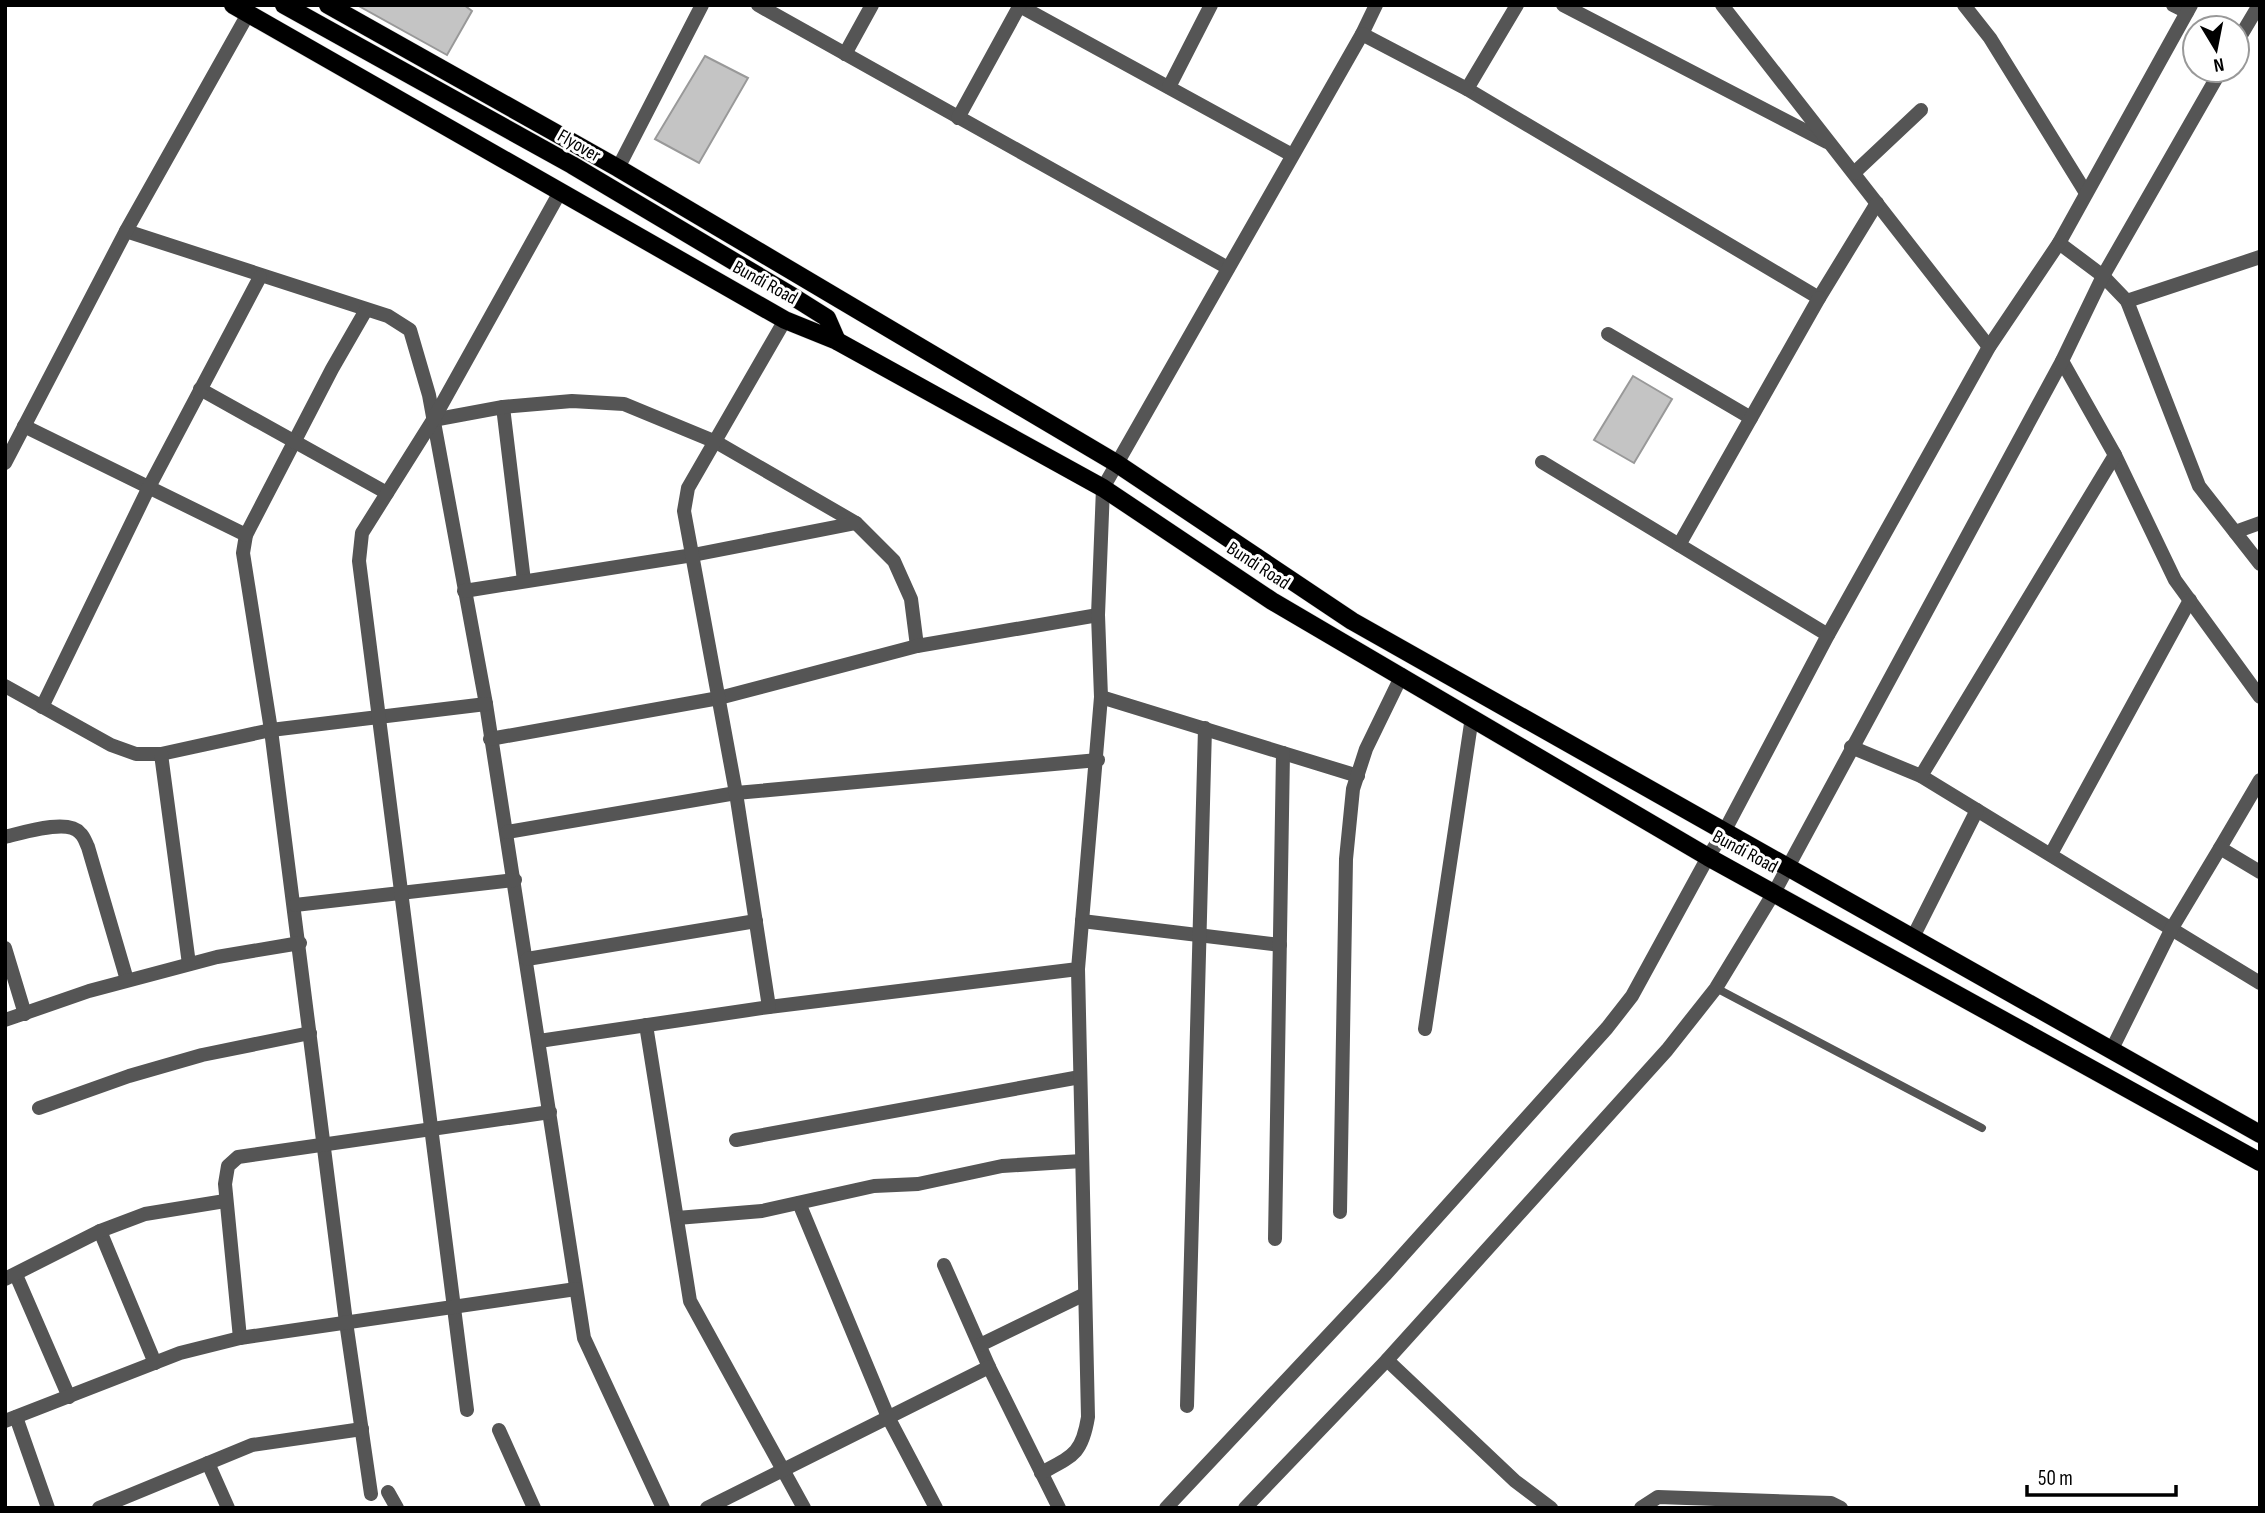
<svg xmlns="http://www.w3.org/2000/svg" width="2265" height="1513" viewBox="0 0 2265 1513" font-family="'Sofia Sans Condensed',sans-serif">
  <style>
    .building { fill: #c4c4c4; stroke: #999; stroke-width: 2 }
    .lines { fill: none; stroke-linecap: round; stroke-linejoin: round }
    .primary-casing { stroke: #dbdbdb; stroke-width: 19 }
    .service { stroke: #555; stroke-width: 8 }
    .minor { stroke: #555; stroke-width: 14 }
    .tertiary { stroke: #555; stroke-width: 14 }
    .primary { stroke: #000; stroke-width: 18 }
    .labels { text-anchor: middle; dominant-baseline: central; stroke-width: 6; stroke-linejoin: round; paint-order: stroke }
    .street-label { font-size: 19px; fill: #000; stroke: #fff }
  </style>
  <rect width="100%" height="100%" fill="#fff"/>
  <g class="building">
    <polygon points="357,5 464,5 472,11 447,55"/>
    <polygon points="705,56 748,78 699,163 655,139"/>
    <polygon points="1633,376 1672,399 1634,463 1594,440"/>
  </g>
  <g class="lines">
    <defs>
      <g id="primary">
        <polyline points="233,5 785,320 837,341 1103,488 1272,601 1708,857 2260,1162"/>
        <polyline points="284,5 572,165 792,296 827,318 837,341"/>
        <polyline points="328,5 618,168 1116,463 1352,621 2260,1134"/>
      </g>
    </defs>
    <use href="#primary" class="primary-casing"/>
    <polyline class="service" points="1716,988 1982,1128"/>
    <g class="minor">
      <polyline points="758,5 1228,268"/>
      <polyline points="1563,5 1827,142"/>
      <polyline points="1722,5 1989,347"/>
      <polyline points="1964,5 1990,38 2086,193"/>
      <polyline points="2173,5 2187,12"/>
      <polyline points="1020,6 1292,155"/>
      <polyline points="1362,34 1376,5"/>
      <polyline points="845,54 872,5"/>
      <polyline points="1169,87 1211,5"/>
      <polyline points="1467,89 1819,298 1877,203"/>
      <polyline points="958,118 1020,5"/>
      <polyline points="618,168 702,5"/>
      <polyline points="1854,173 1921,110"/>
      <polyline points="126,231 388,316 410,330 429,395 486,704 584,1338 663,1508"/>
      <polyline points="2059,243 2103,276 2127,301 2199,486 2260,564"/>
      <polyline points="2127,301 2260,257"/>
      <polyline points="366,310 332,369 246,535 243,553 271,730 346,1322 371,1494"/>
      <polyline points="1608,334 1751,418"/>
      <polyline points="2062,361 2115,455 2175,580 2260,697"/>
      <polyline points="200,389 387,493"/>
      <polyline points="503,407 524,581"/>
      <polyline points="433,420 503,407 572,401 624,404 716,442 856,523 894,561 911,599 917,646"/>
      <polyline points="24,426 246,535"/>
      <polyline points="1542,462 1828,635"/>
      <polyline points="5,463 126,231 248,14"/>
      <polyline points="2235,532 2260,523"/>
      <polyline points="1679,545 1819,298"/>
      <polyline points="464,591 693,555 856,523"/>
      <polyline points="5,686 111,745 136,754 161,754 271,730 486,704"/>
      <polyline points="1101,697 1358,776"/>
      <polyline points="42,707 149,487 260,277"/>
      <polyline points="490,739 719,698 917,646 1098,615"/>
      <polyline points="1851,747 1921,776 2260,983"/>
      <polyline points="161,754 189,964"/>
      <polyline points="1921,776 2115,455"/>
      <polyline points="507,832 736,793 1098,760"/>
      <path d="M5 837C22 833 68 818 80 833 84 836 86 843 88 847L127 980"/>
      <polyline points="2220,848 2260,780"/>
      <polyline points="2051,854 2190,600"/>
      <polyline points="295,905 515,880"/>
      <polyline points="1082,921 1280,945"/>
      <polyline points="1913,937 1977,810"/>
      <polyline points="5,948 25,1014"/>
      <polyline points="527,959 756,921"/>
      <polyline points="769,1007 1078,969 1101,697 1098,615 1103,488 1362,34 1467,89 1517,5"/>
      <polyline points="5,1020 89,991 217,957 300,943"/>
      <polyline points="646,1025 690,1301 804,1508"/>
      <polyline points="1425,1029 1472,717"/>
      <polyline points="539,1041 769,1007 736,793 684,511 688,488 785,320"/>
      <polyline points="2111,1051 2172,928 2220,848 2260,872"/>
      <polyline points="39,1108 129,1076 202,1055 310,1033"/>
      <polyline points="736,1140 1080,1077"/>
      <polyline points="799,1203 888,1417 936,1508"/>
      <polyline points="1340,1212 1346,859 1353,789 1366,749 1402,675"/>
      <polyline points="677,1218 762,1211 874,1186 918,1184 1002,1166 1082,1161"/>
      <polyline points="100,1231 155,1363"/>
      <polyline points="1275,1239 1283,753"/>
      <polyline points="944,1265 989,1367 1059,1508"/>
      <polyline points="16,1275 69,1397"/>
      <polyline points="5,1279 100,1231 145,1214 225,1201"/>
      <polyline points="240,1338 225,1184 228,1166 238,1157 550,1112"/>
      <polyline points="980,1345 1085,1294"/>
      <polyline points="1387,1360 1515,1481 1551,1508"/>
      <polyline points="1187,1406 1205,728"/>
      <polyline points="467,1410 359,561 362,533 433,420 560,192"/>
      <polyline points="16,1417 48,1508"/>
      <polyline points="5,1421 180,1353 240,1338 576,1289"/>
      <polyline points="499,1430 534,1508"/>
      <polyline points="208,1463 228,1508"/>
      <path d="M1041 1473C1073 1456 1082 1454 1088 1417L1078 969"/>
      <polyline points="388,1492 397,1508"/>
      <polyline points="99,1508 252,1445 362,1429"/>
      <polyline points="707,1508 989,1367"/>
      <polyline points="1166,1508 1385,1275 1607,1028 1632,996 1708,857"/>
      <polyline points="1245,1508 1387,1360 1667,1050 1716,988 1775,891"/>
      <polyline points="1641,1508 1658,1497 1831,1503 1841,1508"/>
    </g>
    <g class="tertiary">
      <polyline points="2237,42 2259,5"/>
      <polyline points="1708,857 1724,832 1828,635 1989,347 2059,243 2191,5"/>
      <polyline points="1775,891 2062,361 2103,276 2221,70"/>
    </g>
    <use href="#primary" class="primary"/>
  </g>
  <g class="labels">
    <g class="street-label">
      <text transform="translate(579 146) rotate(30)">Flyover</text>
      <text transform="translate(765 283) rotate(29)">Bundi Road</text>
      <text transform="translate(1258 566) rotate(33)">Bundi Road</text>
      <text transform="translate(1745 852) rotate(28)">Bundi Road</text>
    </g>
  </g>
  <rect width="2265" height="1513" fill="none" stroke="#000000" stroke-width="14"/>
  <g transform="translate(2216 49) rotate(170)"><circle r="33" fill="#ffffff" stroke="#999999" stroke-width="2"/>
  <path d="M0-5L12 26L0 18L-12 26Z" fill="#000000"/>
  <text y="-10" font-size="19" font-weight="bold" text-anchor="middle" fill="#000000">N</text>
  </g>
  <path d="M2027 1485v10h149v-10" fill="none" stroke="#000000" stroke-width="3.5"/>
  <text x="2038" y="1485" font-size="21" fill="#000000" stroke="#ffffff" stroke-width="5" paint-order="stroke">50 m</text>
</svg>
